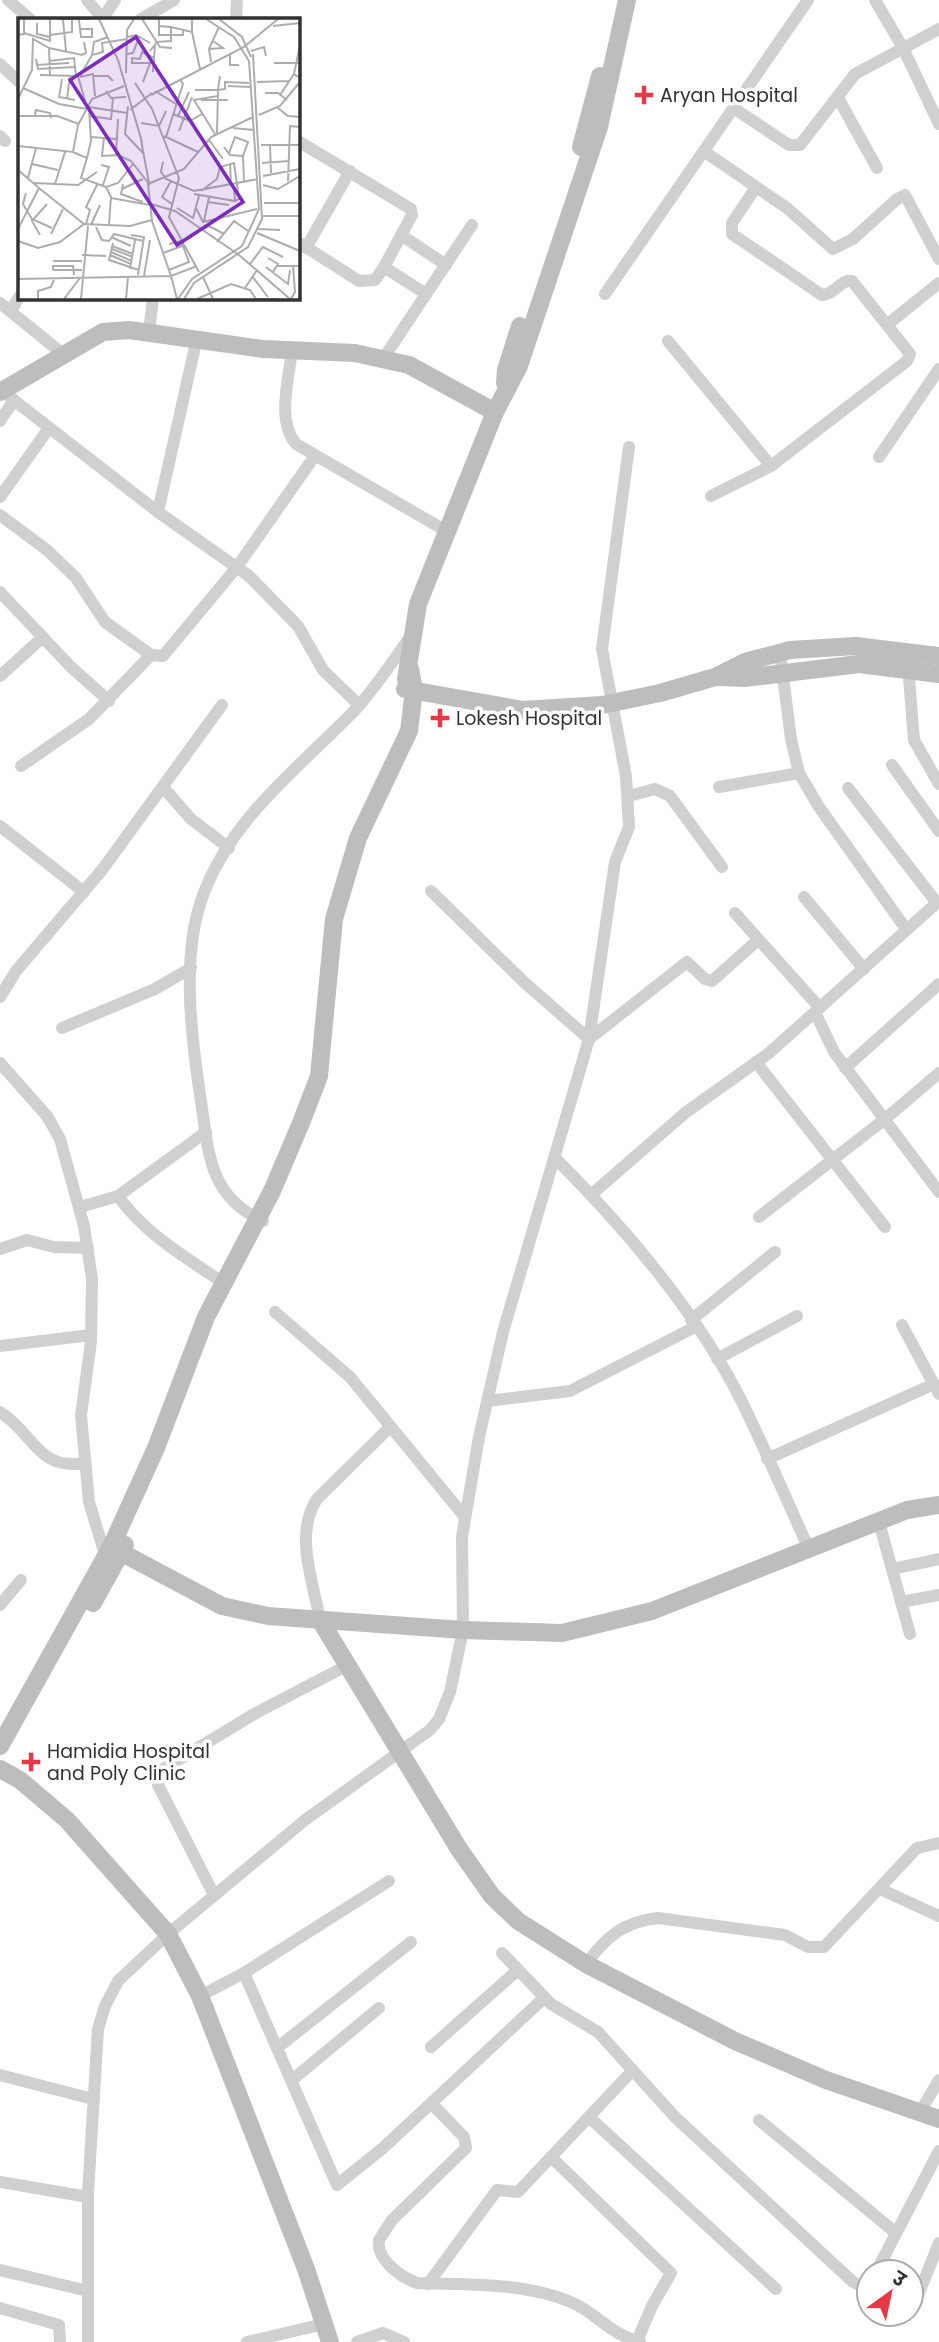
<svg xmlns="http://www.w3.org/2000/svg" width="939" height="2342" viewBox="0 0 939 2342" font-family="Poppins,'Noto Sans Devanagari',sans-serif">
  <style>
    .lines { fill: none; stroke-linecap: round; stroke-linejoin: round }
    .street { stroke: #d0d0d0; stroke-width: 12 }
    .secondary { stroke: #bdbdbd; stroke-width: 18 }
    .poi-dot { fill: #e63946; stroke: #fff; stroke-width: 2.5 }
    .labels { text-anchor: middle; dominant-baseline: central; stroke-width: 7; stroke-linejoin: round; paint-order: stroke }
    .poi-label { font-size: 19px; fill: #333; stroke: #fff; text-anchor: start }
    .inset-road { fill: none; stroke: #adadad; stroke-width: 2 }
    .view { fill: #7b2cbf; fill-opacity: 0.15; stroke: #7b2cbf; stroke-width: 3.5 }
    .inset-edge { fill: none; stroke: #333; stroke-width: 3.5 }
  </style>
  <rect width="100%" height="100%" fill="#fff"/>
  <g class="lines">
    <g class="street">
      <polyline points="8,0 30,19"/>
      <polyline points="87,0 103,19"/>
      <polyline points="875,0 903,48 939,124"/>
      <polyline points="103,18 115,0"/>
      <polyline points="141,19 174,0"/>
      <polyline points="236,19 237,0"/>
      <polyline points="0,64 19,82"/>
      <polyline points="838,98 877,168"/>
      <polyline points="735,109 789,145 800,145 855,74 939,29"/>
      <polyline points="0,136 5,141"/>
      <polyline points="298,141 411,209 412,215 384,267 426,294"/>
      <polyline points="705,152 787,208 833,249 853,239 897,199 905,195 939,259"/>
      <polyline points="401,235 446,265"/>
      <polyline points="298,242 359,281 375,280 384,267"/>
      <polyline points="306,248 350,171"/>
      <polyline points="605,294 808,0"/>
      <polyline points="0,303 63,354"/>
      <polyline points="11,311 19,297"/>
      <polyline points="888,324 939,283"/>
      <polyline points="149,332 153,298"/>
      <polyline points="668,341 771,466"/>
      <path d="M292 350C289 379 276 420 296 444L448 532"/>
      <polyline points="383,359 472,225"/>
      <polyline points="2,391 158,512 249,576 298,626 323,670 359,705"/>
      <polyline points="0,421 14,400"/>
      <polyline points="879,457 939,369"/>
      <path d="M711 496 771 466 907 361 910 354 852 281C840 279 835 295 822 295L732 234V223L756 187"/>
      <polyline points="0,497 49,428"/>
      <polyline points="158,512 197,338"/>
      <polyline points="0,515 47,550 76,578 105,622 151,655 163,656 237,567 314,457"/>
      <polyline points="0,592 71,667 109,701"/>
      <polyline points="780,653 791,739 799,773 819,807 906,929"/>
      <polyline points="908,665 914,740 939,784"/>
      <polyline points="0,676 43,637"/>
      <polyline points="892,765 939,831"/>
      <polyline points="21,766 89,719 151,655"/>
      <polyline points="163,787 191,819 229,848"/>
      <polyline points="719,787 799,773"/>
      <polyline points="848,788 937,903"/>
      <polyline points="629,796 655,789 670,796 722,867"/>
      <polyline points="0,826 84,892"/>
      <polyline points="431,891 525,983 589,1039 687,962 705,979 712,981 758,940"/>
      <polyline points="804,897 864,969"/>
      <polyline points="735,913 820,1008"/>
      <polyline points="0,997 16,971 102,870 222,705"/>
      <polyline points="815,1012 834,1052 939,1192"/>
      <polyline points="62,1028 155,989 191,968"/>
      <polyline points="756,1062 885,1227"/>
      <polyline points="0,1063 47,1116 60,1139 84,1226 92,1279 91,1342 81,1415 89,1502 107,1561"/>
      <polyline points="845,1068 939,984"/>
      <path d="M556 1159C625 1228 699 1315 743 1404 766 1451 787 1501 809 1549"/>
      <polyline points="591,1195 685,1113 769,1053 939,901"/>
      <path d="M118 1196C145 1234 184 1256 222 1282"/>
      <polyline points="80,1207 118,1196 206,1132"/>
      <polyline points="759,1217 885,1119 939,1073"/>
      <path d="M263 1221C209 1197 209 1154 201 1102 192 1042 181 960 201 901 228 820 299 768 356 709 376 687 393 661 410 637"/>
      <polyline points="0,1249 27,1240 54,1247 88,1248"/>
      <polyline points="275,1312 350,1377 464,1516"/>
      <polyline points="691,1320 775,1252"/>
      <polyline points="902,1325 939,1394"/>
      <polyline points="0,1346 91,1335"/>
      <polyline points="717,1359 797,1316"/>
      <polyline points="487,1401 570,1391 695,1327"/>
      <path d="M0 1412C34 1433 37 1471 85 1463"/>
      <polyline points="767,1459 934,1384"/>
      <polyline points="879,1522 910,1634"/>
      <polyline points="892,1569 939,1559"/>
      <polyline points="901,1602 939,1595"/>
      <polyline points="0,1605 21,1580"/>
      <path d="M320 1620C313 1581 294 1534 317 1499L390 1427"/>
      <polyline points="880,1889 939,1916"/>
      <polyline points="214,1895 158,1785 160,1771 256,1713 348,1665"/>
      <polyline points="502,1953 551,2004 598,2032 675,2117 853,2282 859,2285 869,2283"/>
      <path d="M586 1964C606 1937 623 1922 658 1918L785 1935 808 1947H824L917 1848 939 1843"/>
      <polyline points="244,1973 337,2185 383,2148 544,1998"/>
      <polyline points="200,1996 244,1973 389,1881"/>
      <polyline points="431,2047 518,1970"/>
      <polyline points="277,2048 411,1942"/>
      <polyline points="0,2075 93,2099"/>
      <polyline points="292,2080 379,2008"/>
      <path d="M432 2104 464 2137 466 2148 392 2220 379 2240C376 2259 400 2277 417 2283 469 2285 522 2282 571 2302 597 2313 609 2334 640 2342"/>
      <polyline points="920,2112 939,2080"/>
      <polyline points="589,2117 776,2289"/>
      <polyline points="759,2120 896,2233"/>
      <polyline points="551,2157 671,2273 652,2306 637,2341"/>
      <polyline points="0,2182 88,2197"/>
      <polyline points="0,2270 88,2291"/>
      <polyline points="876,2272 939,2151"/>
      <polyline points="428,2284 497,2190 518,2192 633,2070"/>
      <polyline points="911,2304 919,2293 939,2243"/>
      <polyline points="0,2308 59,2325 60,2342"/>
      <polyline points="88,2342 88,2193 98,2029 105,2006 118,1981 168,1934 305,1820 430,1730 439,1719 450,1692 463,1630 462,1537 479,1437 503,1332 589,1039 615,862 629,827 626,776 602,649 629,447"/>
      <polyline points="247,2342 324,2324"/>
      <polyline points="357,2342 383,2333 404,2342"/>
    </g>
    <g class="secondary">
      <polyline points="581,147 600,76"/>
      <polyline points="505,383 506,370 520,326"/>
      <polyline points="0,392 103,332 129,330 263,349 355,353 409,365 495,412"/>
      <polyline points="718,677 744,678 859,664 939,674"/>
      <polyline points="406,679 418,604 495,412 519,366 599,127 627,0"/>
      <polyline points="405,689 523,710 602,705 660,693 715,677 745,662 790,650 856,646 939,656"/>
      <polyline points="111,1547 222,1606 268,1616 463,1630 562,1633 652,1611 907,1510 939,1505"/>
      <polyline points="93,1603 125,1545"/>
      <polyline points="320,1620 459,1849 492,1896 518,1921 586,1964 735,2041 826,2080 939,2119"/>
      <polyline points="0,1746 111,1547 156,1448 206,1317 272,1191 301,1123 319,1076 334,919 358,838 409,731 414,690 410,669"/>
      <polyline points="0,1769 20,1780 67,1820 168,1934 200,1996 306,2269 330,2342"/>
    </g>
  </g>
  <g class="poi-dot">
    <path d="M640.5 84.5h7v7h7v7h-7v7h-7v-7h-7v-7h7z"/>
    <path d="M436.5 707.5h7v7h7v7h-7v7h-7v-7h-7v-7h7z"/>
    <path d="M27.5 1751.5h7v7h7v7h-7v7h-7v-7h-7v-7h7z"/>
  </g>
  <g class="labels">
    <g class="poi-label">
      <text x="660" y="95">Aryan Hospital</text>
      <text x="456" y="718">Lokesh Hospital</text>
      <text x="47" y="1751">Hamidia Hospital<tspan x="47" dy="22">and Poly Clinic</tspan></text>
    </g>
  </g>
  <g transform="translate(18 18)">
    <rect width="282" height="282" fill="#fff"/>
    <path class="inset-road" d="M40 1H73M81 1 100 42 124 124M124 1 142 29 154 30M201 1 224 19 233 39M45 2 48 33M61 2 62 11 63 19H74V11H62M19 5V16L32 19M141 8V17H165V12M255 8 282 5M153 9 174 14V1M174 14 182 51M6 15 32 23V1M0 17 6 16V1M32 17 54 14V1M109 19 118 17 132 25M282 27 276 56 282 60M31 30 64 37 68 35 66 24M191 31 205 30 195 23M132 33 139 24 153 23V9L141 8V1M233 33 246 29 248 38M212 35V47H221M109 36 115 35 121 19M74 37 76 24 90 19M113 40 122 41 124 34 136 40M114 40V45H132L125 64M18 41 20 51 57 49M31 43 56 40 58 58M193 44 191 31 201 9M256 45H282M18 47 51 45M135 54 137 26M108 55 109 12 116 1M22 57 60 58 67 83M62 58 74 37 85 34 84 25 109 21M75 58H90L95 63M62 59 75 56 77 78M44 61 41 79 57 82M239 64 271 63M117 65 134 91 161 160 151 199 181 254M210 68 233 69M5 70 41 86 69 91M177 72H200L202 58M88 73 93 80 108 79M137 73 158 86M247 75H260L269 82M133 77 226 29 260 1M262 77 276 56M0 81 14 52 15 21 31 30 32 57M49 81 52 57M183 82H210M110 88 107 116 126 136M71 89 109 95M260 90 270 98 282 99M112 92 134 75M155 96 172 103 184 96M17 97 18 92 32 95 33 100M241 97 262 88 282 64M0 98H39L61 106M71 98 93 101 95 80M160 98 171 74M100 101 98 136 113 143 132 167M123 105 141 108 148 93M215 110 236 112M161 113 174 79M199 115 200 72 207 71V64L231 65M197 116 176 82 200 78M146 118 180 134M73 119 99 121M86 119 84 138 101 137M148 119 165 66 162 61M123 122 131 165M191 122 205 141M243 127H282M252 127 253 155M0 128 55 134 60 107 74 81 106 68M206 129 212 137 225 138M55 134 69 140 63 160 88 169M211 135 217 119 230 124 225 138 226 165M69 140 73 123 71 90M145 144 143 154 148 161 176 173 240 161M212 145 213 168M244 145 271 143M14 146 40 152M83 147 91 149 85 167M0 152 21 170 0 211M245 158 282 151M10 160 18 130M153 163 144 179 154 186M270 163 272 108 282 109M16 165 60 167 79 154M37 166 47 134M105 166 103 176 125 184M245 167 260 171 282 158M21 170 66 206 112 208 134 202M104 171 125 161M183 173 199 161 202 149 216 145 221 181 217 183M8 175 5 186 14 201 34 210M176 176 217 183 216 169M93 180 132 187M190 184 211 187M246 185H282M133 186 157 193 221 237 272 281M159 190 175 200 181 178M178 190 185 204 239 191M245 198H282M134 203 153 258 179 248M134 203 130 166 166 151 193 119 235 99M186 203 191 179M68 206 72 192 68 189 80 165M91 206 93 179 88 169 100 165 115 146M73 207 82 187M78 209 84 222 91 223 96 216 125 223M240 211 262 212M183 212 191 208 206 216M239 215 282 233M33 216 45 191M22 217 14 203 29 186M113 217 126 219 120 257M93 219 113 228M0 223 20 230 42 224 66 206M199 224 216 203 230 213M95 225 91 242 121 252M94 228 115 236M94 231 115 239M93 234 114 243M145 235 167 227M64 237 88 238M92 237 113 246M250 240 260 246 255 254M35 243H64M232 246 245 229 265 239M259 248H282M248 249 270 266 272 252M112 251 117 222M35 252V248H55L56 257M35 252H64M151 252 171 244 163 223 151 226M126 258 132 222M234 258 250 279M185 259 195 281M0 261 153 258 159 281M227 270 239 252M20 281V273L33 269 36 262M46 281 62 260M63 281 70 208M108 281 110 259M160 281 174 261 224 228 241 191 231 43 216 19 188 1M166 281 176 265 230 229 244 201 235 36M179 281 213 266 232 272 238 281M238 281H260M273 281 277 274 275 248"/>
    <path class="view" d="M118 19 225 184 159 227 52 62Z"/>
    <rect width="282" height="282" class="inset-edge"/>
  </g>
  <g transform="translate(890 2293) rotate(33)"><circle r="33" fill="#ffffff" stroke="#adadad" stroke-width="2"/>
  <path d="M0-5L12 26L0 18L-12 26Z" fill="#e63946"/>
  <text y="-10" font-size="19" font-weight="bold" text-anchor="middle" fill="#333333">उ</text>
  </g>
</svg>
